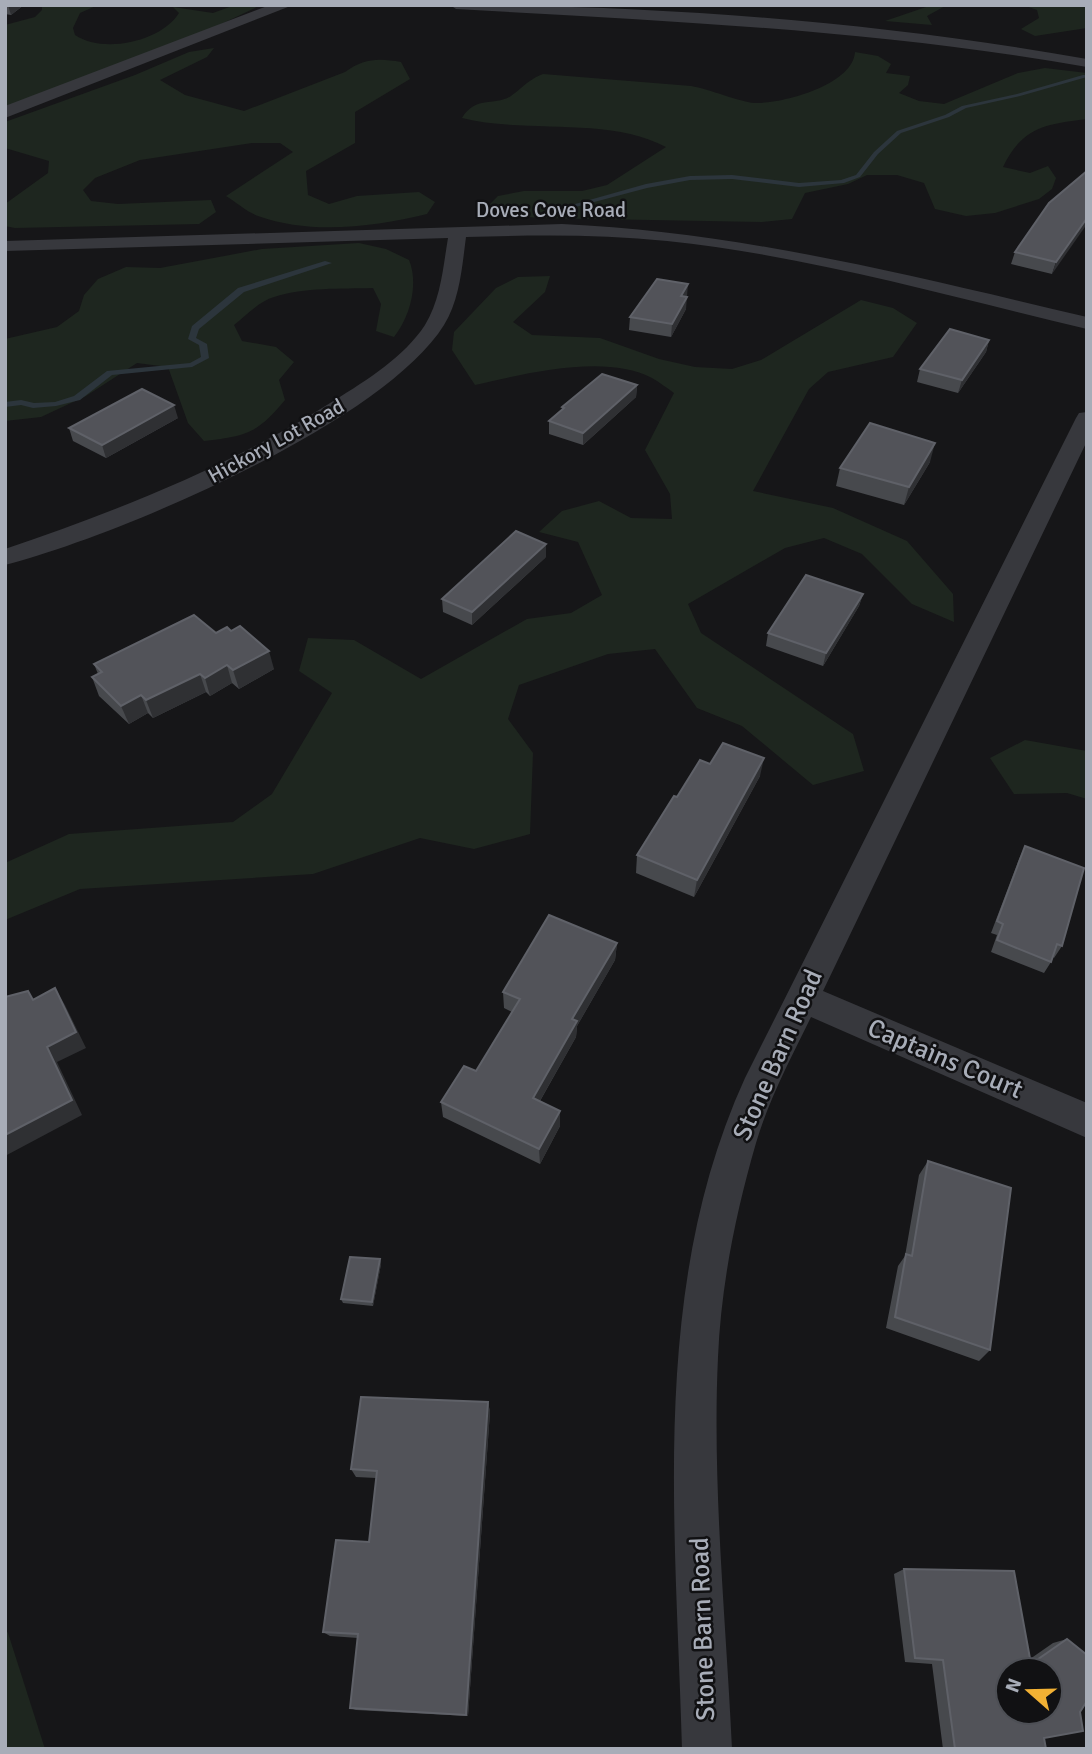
<svg xmlns="http://www.w3.org/2000/svg" width="1092" height="1754" viewBox="0 0 1092 1754" font-family="Signika,sans-serif">
  <style>
    .green { fill: #1e261f }
    .lines { fill: none; stroke-linecap: round; stroke-linejoin: round }
    .stream { fill: #2c353c; fill-rule: evenodd }
    .minor { fill: #37383d; fill-rule: evenodd }
    .tertiary { fill: #37383d; fill-rule: evenodd }
    .wall { fill: #47494d }
    .shaded-wall { fill: #2f3033 }
    .building { fill: #525359; stroke: #5f6168; stroke-width: 2; fill-rule: evenodd }
    .labels { text-anchor: middle; dominant-baseline: central; stroke-width: 5; stroke-linejoin: round; paint-order: stroke }
    .far-street-label { font-size: 21px; fill: #a8adb8; stroke: #111113 }
    .street-label { font-size: 26px; fill: #a8adb8; stroke: #111113 }
  </style>
  <rect width="100%" height="100%" fill="#161618"/>
  <g class="green">
    <path d="M42 5H98L80 13 73 28 75 35C103 54 161 42 179 13L173 7 213 13 235 5H261L215 27 5 107V25L35 17 42 10Z"/>
    <polygon points="932,5 947,5 927,16 932,25 885,21"/>
    <polygon points="1023,5 1087,5 1087,28 1035,36 1021,29 1039,18 1037,10"/>
    <path d="M214 48 207 57 160 80 185 95 244 111 345 72C364 58 379 58 401 62L410 79 355 112V143L306 171 308 195 329 204 357 196 419 192 435 202 427 214C373 227 311 235 258 216 247 212 236 202 226 196L293 152 280 143H252L140 160 95 178 83 190 91 201 118 204 211 200 216 212 199 224 15 228 5 226V204L48 173 49 161 5 148V122L135 75 189 52Z"/>
    <path d="M855 52 878 56 891 64 886 73 910 76 908 85 899 93 919 101 944 104 1018 73 1045 68 1087 73V119C1046 124 1022 127 1003 167L1030 173 1048 166 1056 178 1052 189 1039 199 995 213 966 216 935 209 924 183 897 175H867L848 184 805 193 792 219 762 222 539 218 509 215 486 208 498 196 524 191H582L607 185 666 147C609 116 524 134 462 118 476 95 494 107 511 96 524 87 526 81 543 74L691 86C709 89 740 102 754 103 782 104 853 85 855 52Z"/>
    <path d="M359 243 386 249 409 260C419 284 410 317 394 337L376 331 381 304 373 288C341 289 305 287 274 297 260 301 246 315 234 325L242 341 276 347 294 362 279 380 285 400C257 434 246 436 204 441L188 423 168 367 137 363 86 396 41 417 5 421V339L57 327 79 311 84 295 98 279 126 267 160 268 262 249Z"/>
    <path d="M550 276 545 292 513 322 532 335 600 338 659 359 695 367 732 369 761 360 861 300 893 308 917 323 893 357 828 372 809 389 753 491 833 508 907 541 953 594 954 622 912 604 862 554 824 538 785 548 688 604 701 633 853 734 864 771 813 785 742 726 697 708 655 649 608 654 519 685 508 719 533 753 530 834 474 849 420 838 313 874 80 889 5 920V863L69 834 233 822 272 794 332 693 299 671 308 638 354 640 421 679 527 619 571 613 602 595 578 542 539 532 562 511 599 501 631 518 672 519 670 494 645 450 674 393C667 388 659 382 652 378 605 353 524 374 475 385L452 350 454 332 496 288 518 277Z"/>
    <polygon points="1025,740 1087,751 1087,799 1067,793 1014,794 990,758"/>
    <polygon points="5,1628 8,1633 45,1749 5,1749"/>
  </g>
  <g class="lines">
    <g class="stream">
      <polygon points="1083,75 1087,75 1087,77 1020,96 966,108 949,117 901,133 878,154 860,177 844,183 799,187 732,179 690,180 647,188 564,210 561,208 646,184 690,176 732,175 799,183 841,180 856,175 874,152 897,131 945,115 962,106 1017,94"/>
      <polygon points="325,261 332,263 244,292 199,329 196,338 207,344 209,358 192,367 112,375 80,400 56,406 33,408 21,405 5,407 5,402 21,400 34,403 55,402 74,396 107,371 190,363 201,357 199,345 188,339 192,326 238,288"/>
    </g>
    <g class="minor">
      <path d="M450 5C662 5 877 22 1087 59V67C878 30 667 21 456 9Z"/>
      <path d="M562 224C741 232 913 276 1087 317V329C948 296 809 256 667 241 600 234 533 235 466 237 462 267 460 299 444 325 383 423 118 536 5 565V549C120 510 233 465 335 400 367 380 404 357 425 325 441 299 443 267 448 238L5 251V241Z"/>
      <path d="M1087 412V441L823 991 1087 1103V1138L811 1017C791 1058 769 1099 756 1143 736 1212 721 1285 718 1357 712 1485 726 1620 732 1749H682C676 1525 649 1288 745 1078L1076 418 1079 413Z"/>
    </g>
    <polygon class="tertiary" points="270,5 293,5 5,118 5,106"/>
  </g>
  <g class="wall">
    <polygon points="5,5 24,5 11,15 5,14"/>
    <polygon points="1087,171 1052,274 1011,264 1015,252"/>
    <polygon points="686,297 686,309 671,337 629,330 630,317"/>
    <polygon points="989,340 986,352 958,393 917,382 920,369"/>
    <polygon points="637,385 636,397 583,445 549,434 549,421 562,410 562,407"/>
    <polygon points="178,418 106,458 73,441 69,428"/>
    <polygon points="930,462 904,505 836,486 840,468"/>
    <polygon points="546,557 472,625 443,612 442,599"/>
    <polygon points="863,594 859,606 823,666 766,646 768,633"/>
    <polygon points="216,633 274,669 239,689 232,683 210,696 206,692 153,718 148,713 129,724 99,696 92,677 98,674 94,664"/>
    <polygon points="710,764 760,776 694,897 636,873 637,855 677,797"/>
    <polygon points="1025,846 1062,946 1054,958 1053,957 1051,962 1044,973 991,952 997,935 991,933 1019,859"/>
    <polygon points="617,943 615,960 577,1026 576,1037 540,1101 560,1126 540,1164 443,1117 441,1102 476,1071 512,1012 504,1008 503,992"/>
    <polygon points="928,1161 990,1350 979,1361 886,1328 898,1266 905,1256 919,1175"/>
    <polygon points="380,1259 381,1264 373,1306 343,1303 341,1299"/>
    <polygon points="488,1402 490,1412 468,1716 356,1710 350,1708 358,1638 330,1636 323,1632 369,1542 376,1478 356,1477 351,1469"/>
    <polygon points="904,1569 1030,1659 1053,1643 1067,1639 1044,1738 1046,1749 943,1749 932,1664 905,1662 894,1574"/>
  </g>
  <g class="shaded-wall">
    <polygon points="8,5 24,5 11,15"/>
    <polygon points="1087,218 1087,224 1052,274 1056,262"/>
    <polygon points="688,284 687,296 680,308 681,296"/>
    <polygon points="687,297 686,309 671,337 672,324"/>
    <polygon points="989,340 986,352 958,393 962,380"/>
    <polygon points="637,385 636,397 583,445 583,433"/>
    <polygon points="174,405 178,418 106,458 102,445"/>
    <polygon points="935,443 930,462 904,505 909,487"/>
    <polygon points="546,544 546,557 472,625 472,612"/>
    <polygon points="863,594 859,606 823,666 826,653"/>
    <polygon points="269,651 274,669 239,689 233,670"/>
    <polygon points="227,665 232,683 210,696 205,678"/>
    <polygon points="200,674 206,692 153,718 146,700"/>
    <polygon points="141,695 148,713 129,724 121,706"/>
    <polygon points="764,758 760,776 694,897 697,880"/>
    <polygon points="617,943 615,960 577,1026 576,1037 533,1113 533,1098 572,1019"/>
    <polygon points="55,988 65,1005 86,1048 57,1062 82,1115 5,1156 5,1135 47,1047"/>
    <polygon points="560,1111 560,1126 540,1164 539,1149"/>
    <polygon points="380,1259 381,1264 373,1306 372,1302"/>
    <polygon points="488,1402 490,1412 468,1716 466,1715"/>
  </g>
  <g class="building">
    <polygon points="1087,171 1087,218 1056,262 1015,252 1049,203"/>
    <polygon points="657,279 688,284 681,296 687,297 672,324 630,317"/>
    <polygon points="950,329 989,340 962,380 920,369"/>
    <polygon points="602,374 637,385 583,433 549,421 564,408 562,407"/>
    <polygon points="142,389 174,405 102,445 69,428"/>
    <polygon points="870,423 935,443 909,487 840,468"/>
    <polygon points="516,531 546,544 472,612 442,599"/>
    <polygon points="806,575 863,594 826,653 768,633"/>
    <polygon points="194,615 216,633 227,627 231,631 240,626 269,651 233,670 227,665 205,678 200,674 146,700 141,695 121,706 92,677 102,672 94,664"/>
    <polygon points="723,743 764,758 697,880 637,855 674,796 677,797 700,760 710,764"/>
    <polygon points="1025,846 1084,868 1062,946 1057,944 1051,962 997,940 1003,924 997,921"/>
    <polygon points="549,915 617,943 572,1019 577,1021 533,1098 560,1111 539,1149 441,1102 464,1066 476,1071 520,999 503,992"/>
    <polygon points="55,988 76,1032 47,1047 72,1100 5,1135 5,997 28,991 33,1000"/>
    <polygon points="928,1161 1011,1188 990,1350 895,1317 906,1254 912,1256"/>
    <polygon points="350,1257 380,1259 372,1302 341,1299"/>
    <polygon points="361,1397 488,1402 466,1715 350,1708 358,1634 323,1632 336,1540 369,1542 377,1471 351,1469"/>
    <path d="M904 1569 1014 1571 1031 1664 1067 1639 1087 1655V1701L1080 1712 1083 1731 1044 1738 1046 1749H955L943 1660 915 1658ZM1008 1670H1050V1712H1008Z"/>
  </g>
  <g class="labels">
    <g class="far-street-label">
      <text x="551" y="210">Doves Cove Road</text>
      <text transform="translate(276 441) rotate(-29)">Hickory Lot Road</text>
    </g>
    <g class="street-label">
      <text transform="translate(778 1055) rotate(-66)">Stone Barn Road</text>
      <text transform="translate(945 1059) rotate(23)">Captains Court</text>
      <text transform="translate(703 1629) rotate(-92)">Stone Barn Road</text>
    </g>
  </g>
  <rect width="1092" height="1754" fill="none" stroke="#a8adb8" stroke-width="14"/>
  <g transform="translate(1029 1691) rotate(290)"><circle r="33" fill="#111113" stroke="#4d4f55" stroke-width="2"/>
  <path d="M0-5L12 26L0 18L-12 26Z" fill="#f2b134"/>
  <text y="-10" font-size="19" font-weight="bold" text-anchor="middle" fill="#a8adb8">N</text>
  </g>
</svg>
